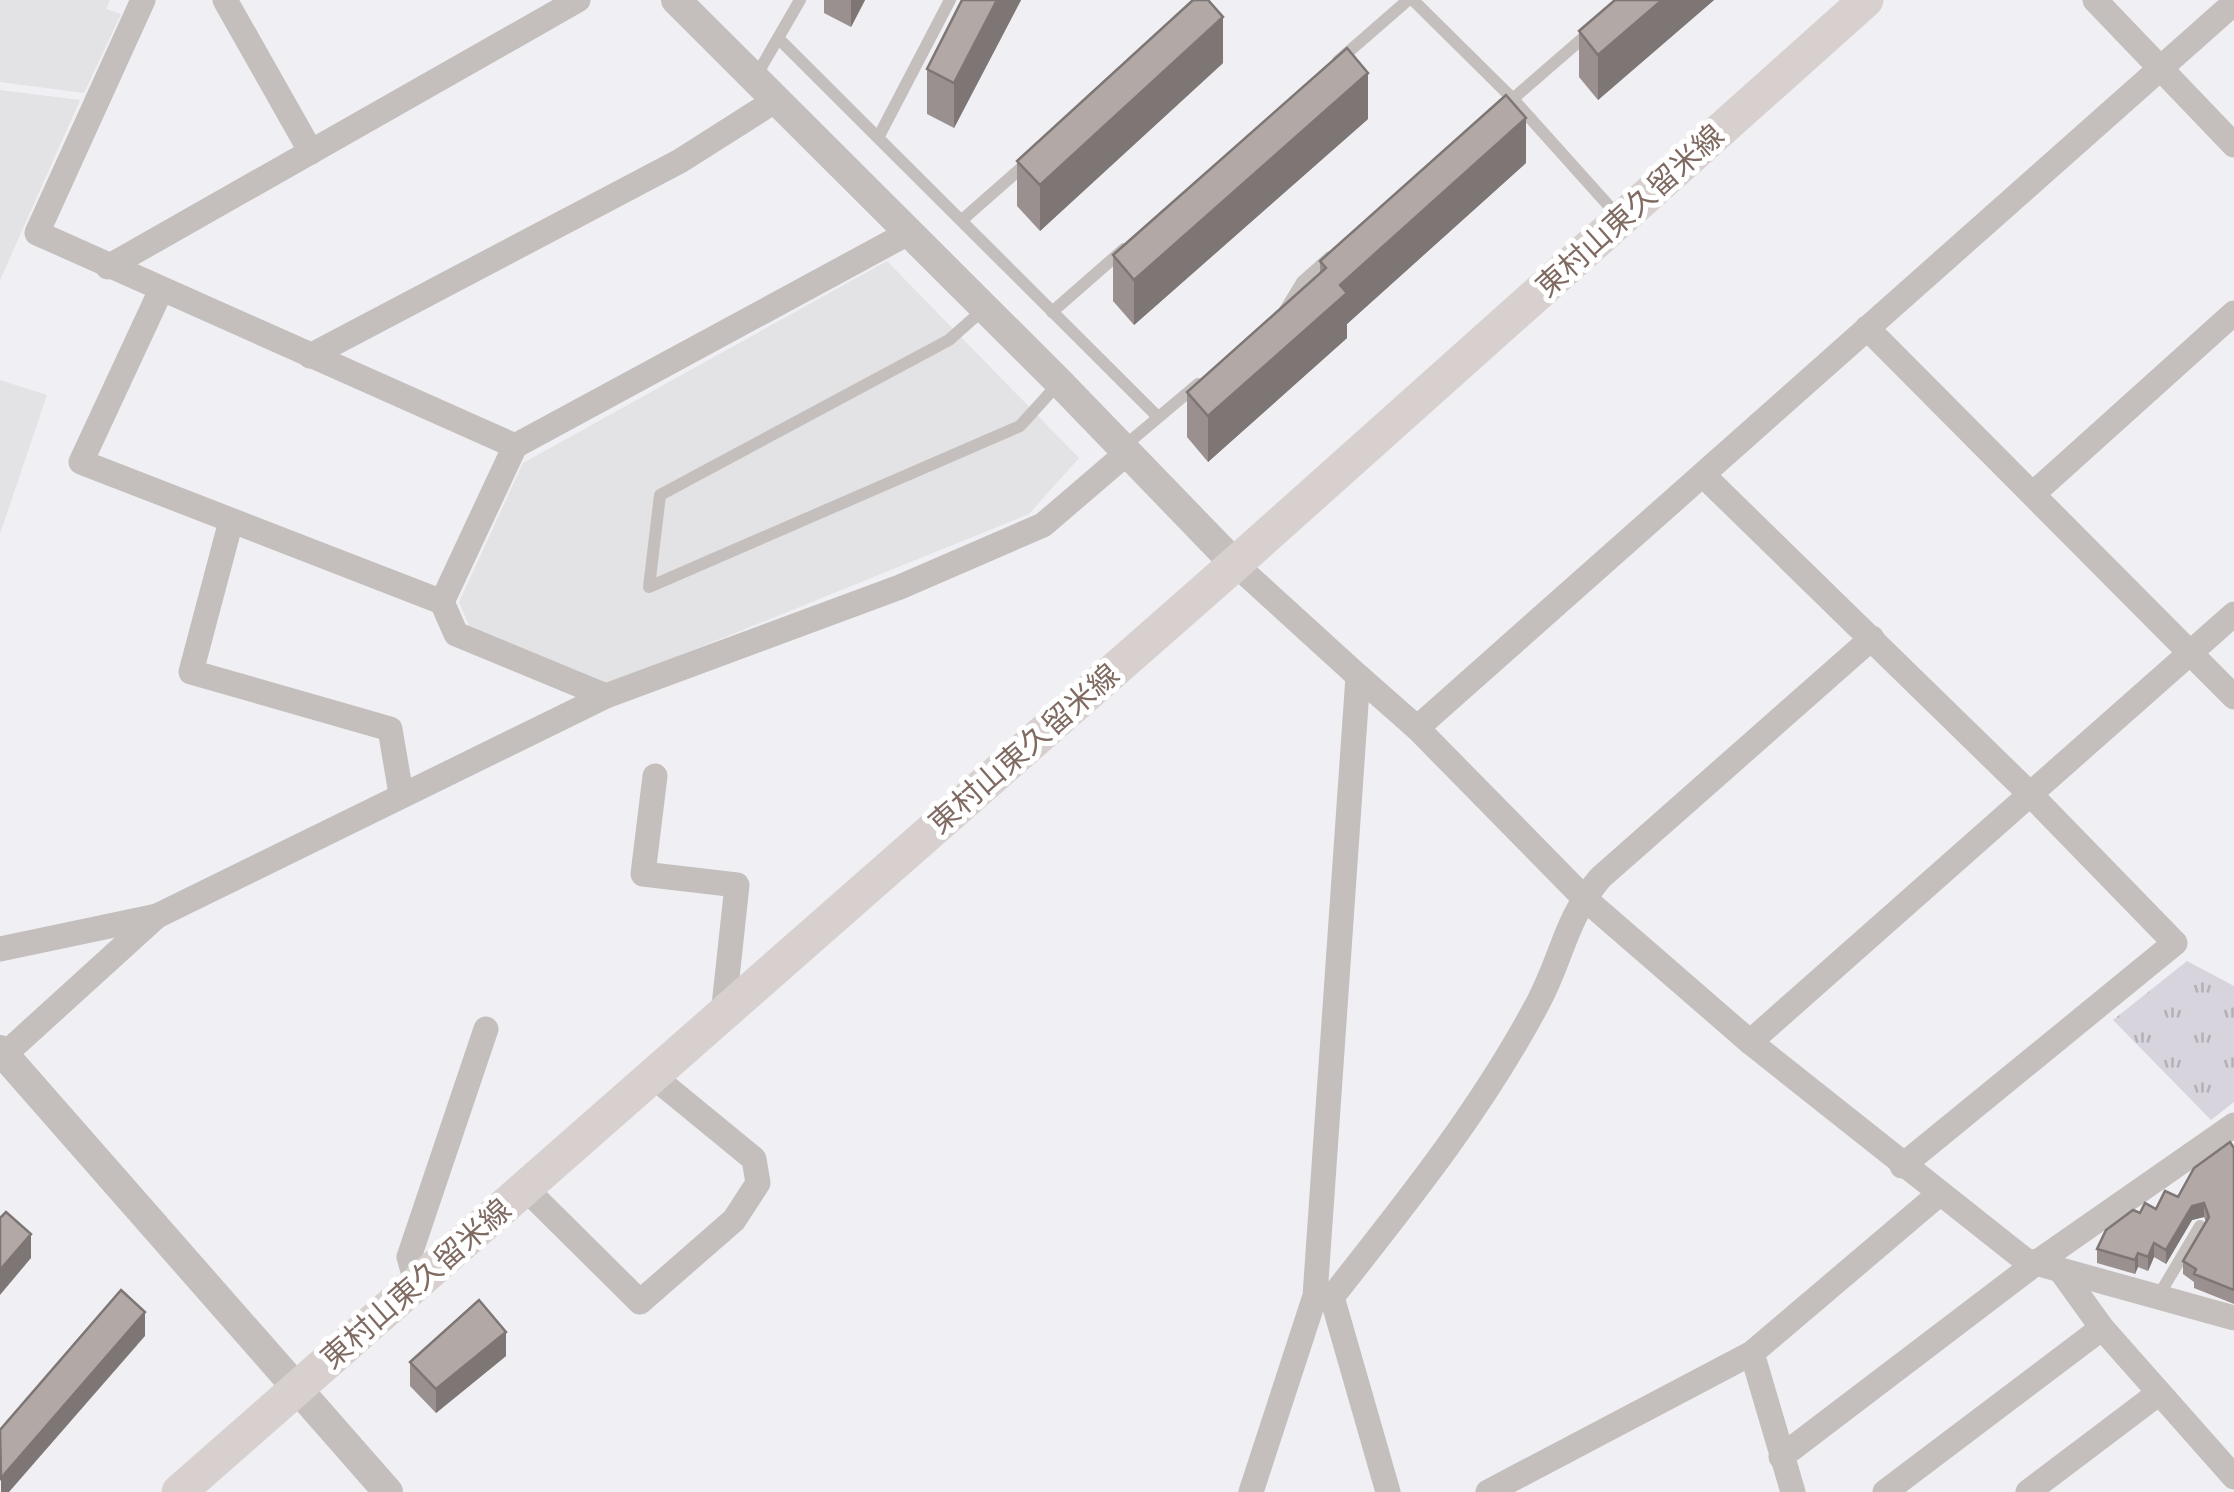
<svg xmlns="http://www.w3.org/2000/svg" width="2234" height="1492" viewBox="0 0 2234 1492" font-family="'Fira Sans','Noto Sans JP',sans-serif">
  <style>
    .built { fill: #e3e2e4 }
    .park { fill: url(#park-tufts) }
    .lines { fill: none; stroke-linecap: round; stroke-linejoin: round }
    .service { stroke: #c4bfbd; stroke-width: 12 }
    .minor { stroke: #c4bfbd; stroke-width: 25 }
    .tertiary { stroke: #c4bfbd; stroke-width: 30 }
    .secondary { stroke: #d7d0ce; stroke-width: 35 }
    .wall { fill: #99908f }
    .shaded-wall { fill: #7d7674 }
    .building { fill: #b2a8a6; stroke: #7d7674; stroke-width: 2.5 }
    .labels { text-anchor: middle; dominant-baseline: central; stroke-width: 10; stroke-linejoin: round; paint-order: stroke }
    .street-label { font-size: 30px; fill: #806b63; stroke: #fff }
  </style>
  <defs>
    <pattern id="park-tufts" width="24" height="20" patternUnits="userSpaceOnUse" patternTransform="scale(2.5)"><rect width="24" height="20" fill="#d7d4de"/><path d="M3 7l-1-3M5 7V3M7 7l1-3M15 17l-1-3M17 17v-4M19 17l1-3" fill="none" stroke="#b4b0b8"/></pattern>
  </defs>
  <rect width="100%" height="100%" fill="#f0f0f4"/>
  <g class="built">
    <polygon points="0,0 110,0 106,9 121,14 84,93 0,82"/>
    <polygon points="0,90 80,100 0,280"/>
    <polygon points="887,261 1079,458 1029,514 602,687 473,635 459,602 523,463"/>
    <polygon points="0,380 47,395 0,534"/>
  </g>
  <polygon class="park" points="2187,961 2234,986 2234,1102 2211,1120 2113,1020"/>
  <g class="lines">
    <g class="service">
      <polyline points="1413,0 1513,99 1618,216"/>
      <polyline points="779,39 1158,417"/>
      <polyline points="1338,61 1408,0"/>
      <polyline points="755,78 800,0"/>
      <polyline points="1500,110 1591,31"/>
      <polyline points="879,136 950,0"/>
      <polyline points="962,220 1028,162"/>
      <polyline points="985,308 949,340 660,495 649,587 1020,426 1058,384"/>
      <polyline points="1285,310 1302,282 1330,257"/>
      <polyline points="1052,312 1124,249"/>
      <polyline points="1122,448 1198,384"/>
      <polyline points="2159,1295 2200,1226"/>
    </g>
    <g class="minor">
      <polyline points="143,0 37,233 515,446"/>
      <polyline points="225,0 311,152"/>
      <polyline points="2095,0 2234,145"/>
      <polyline points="108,267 578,0"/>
      <polyline points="161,290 81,462 442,602"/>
      <polyline points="1867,328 2234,697"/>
      <polyline points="310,356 680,161 776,100"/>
      <polyline points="1703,475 2030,794 2175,943 1902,1166"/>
      <polyline points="2033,494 2234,313"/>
      <polyline points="231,521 191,672 390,729 401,794"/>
      <polyline points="1235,564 1358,676 1315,1296 1251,1492"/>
      <polyline points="1358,676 1417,728 1584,898 1750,1042 2025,1260 2234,1318"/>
      <polyline points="606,696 456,634 442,602 515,446 910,232"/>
      <polyline points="1417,728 2234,3"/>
      <polyline points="655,776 643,874 737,885 723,1015"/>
      <polyline points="0,949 157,916"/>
      <polyline points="1750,1042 2234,614"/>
      <polyline points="4,1055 157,916 606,696 900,587 1043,525 1127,453"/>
      <polyline points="526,1189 640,1302 734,1220 758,1183 754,1159 654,1077"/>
      <polyline points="2061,1271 2102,1328 2234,1477"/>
      <polyline points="416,1282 409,1257 486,1029"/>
      <path d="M1332 1297C1407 1202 1482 1109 1539 1001 1563 955 1565 920 1600 878L1872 638"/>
      <polyline points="1332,1297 1388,1492"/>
      <polyline points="1752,1353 1793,1492"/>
      <polyline points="1781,1457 2036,1263 2234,1125"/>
      <polyline points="1488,1492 1752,1353 1938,1195"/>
      <polyline points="1885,1492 2102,1328"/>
      <polyline points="2028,1492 2159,1393"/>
    </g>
    <g class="tertiary">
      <polyline points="676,0 1060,383 1235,564"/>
      <polyline points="0,1050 388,1492"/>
    </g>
    <polyline class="secondary" points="179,1492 1235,564 1866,0"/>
  </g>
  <g class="wall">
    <polygon points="824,0 865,0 851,27 824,13"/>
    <polygon points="962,0 1021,0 954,128 927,114 927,69"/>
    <polygon points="1662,0 1714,0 1598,100 1579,77 1579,31"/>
    <polygon points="1223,63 1040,231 1017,206 1017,161"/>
    <polygon points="1368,119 1134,325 1113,301 1113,255"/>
    <polygon points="1526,163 1347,324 1347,338 1208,462 1187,437 1187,392 1320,273 1320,261"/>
    <polygon points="2234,1148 2234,1304 2194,1288 2194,1282 2183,1274 2183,1261 2206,1222 2204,1217 2192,1220 2166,1264 2154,1257 2148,1271 2138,1267 2135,1274 2097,1263 2097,1249 2140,1213 2156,1209 2178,1197"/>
    <polygon points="506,1356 436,1413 410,1386 410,1362"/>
  </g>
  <g class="shaded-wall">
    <polygon points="851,0 865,0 851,27"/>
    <polygon points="997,0 1021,0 954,128 954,83"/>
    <polygon points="1662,0 1714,0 1598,100 1598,55"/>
    <polygon points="1223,17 1223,63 1040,231 1040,185"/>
    <polygon points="1368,73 1368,119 1134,325 1134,280"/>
    <polygon points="1526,118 1526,163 1347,324 1347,338 1208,462 1208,416 1340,285"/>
    <polygon points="2204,1203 2204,1217 2192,1220 2166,1264 2166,1250 2192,1206"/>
    <polygon points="31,1234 31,1258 0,1295 0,1270"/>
    <polygon points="2154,1243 2154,1257 2148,1271 2148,1257"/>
    <polygon points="2138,1253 2138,1267 2135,1274 2135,1260"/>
    <polygon points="145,1312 145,1336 9,1492 1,1492 1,1478"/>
    <polygon points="506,1332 506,1356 436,1413 436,1389"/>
  </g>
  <g class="building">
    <polygon points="962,0 997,0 954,83 927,69"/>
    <polygon points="1193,0 1208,0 1223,17 1040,185 1017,161"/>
    <polygon points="1615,0 1662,0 1598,55 1579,31"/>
    <polygon points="1347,48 1368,73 1134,280 1113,255"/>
    <polygon points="1506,95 1526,118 1340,285 1347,293 1208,416 1187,392 1326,268 1320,261"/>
    <polygon points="2230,1142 2234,1148 2234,1290 2194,1274 2196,1269 2183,1261 2209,1217 2204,1203 2192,1206 2166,1250 2154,1243 2148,1257 2138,1253 2135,1260 2097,1249 2106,1230 2133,1210 2140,1213 2145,1203 2156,1209 2165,1191 2178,1197 2194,1168"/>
    <polygon points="6,1212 31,1234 0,1270 0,1218"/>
    <polygon points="121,1290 145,1312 1,1478 0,1430"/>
    <polygon points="479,1300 506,1332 436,1389 410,1362"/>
  </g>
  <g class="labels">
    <g class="street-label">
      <text transform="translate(1630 211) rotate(-42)">東村山東久留米線</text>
      <text transform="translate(1024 749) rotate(-41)">東村山東久留米線</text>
      <text transform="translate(416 1284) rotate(-41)">東村山東久留米線</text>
    </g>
  </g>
</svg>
